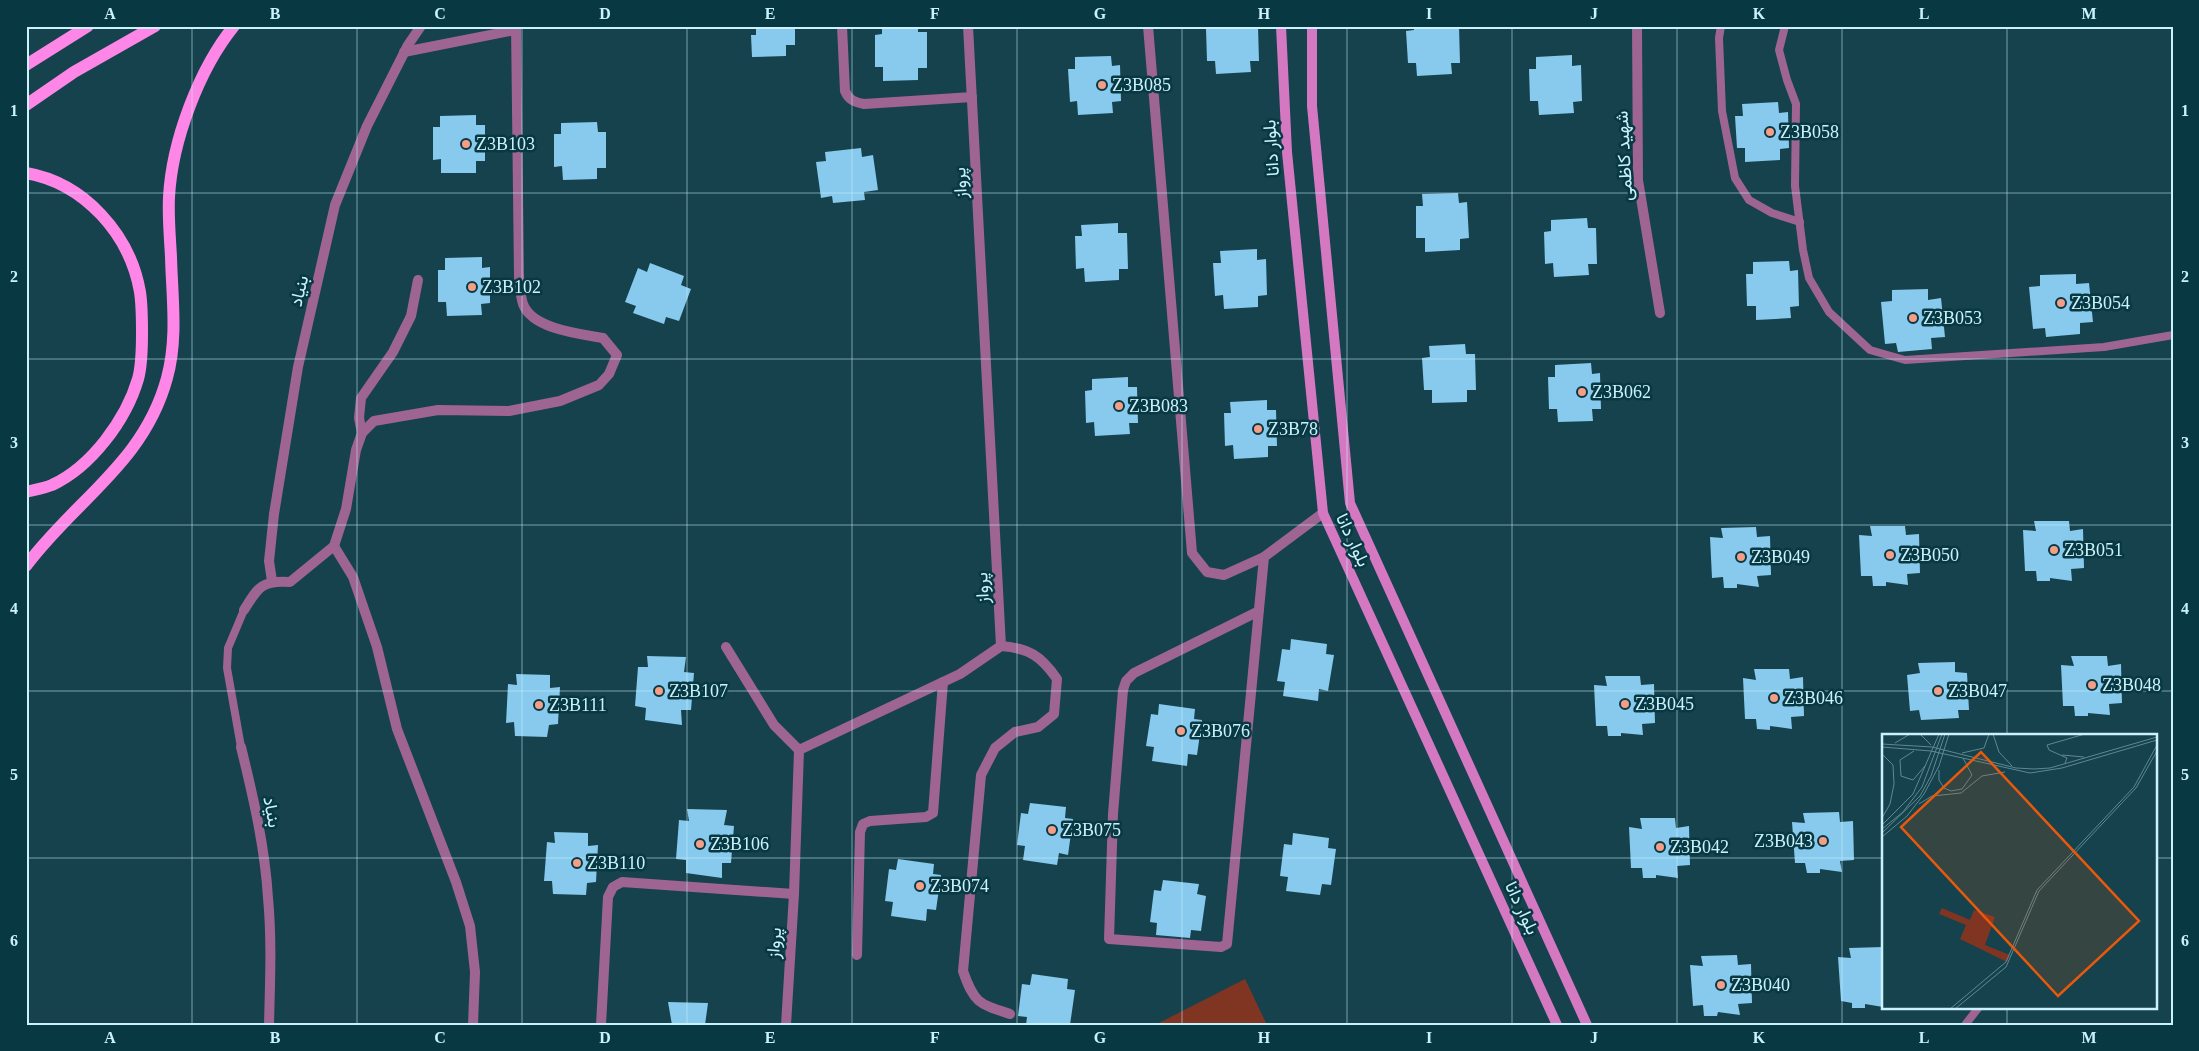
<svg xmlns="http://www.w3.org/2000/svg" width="2199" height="1051" viewBox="0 0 2199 1051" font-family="'Times New Roman',Vazirmatn,serif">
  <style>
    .green { fill: #803523 }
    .building { fill: #88c9ee }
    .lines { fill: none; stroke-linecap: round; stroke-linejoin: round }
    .lane { stroke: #9e6492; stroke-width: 8 }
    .street { stroke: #9e6492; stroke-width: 10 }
    .secondary { stroke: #d578c2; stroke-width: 10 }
    .primary { stroke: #fe86e7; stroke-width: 12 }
    .grid { fill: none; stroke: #cbf2fc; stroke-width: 1; stroke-opacity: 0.55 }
    .poi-dot { fill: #f49e88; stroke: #083842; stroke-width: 2 }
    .labels { text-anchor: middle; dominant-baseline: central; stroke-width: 5; stroke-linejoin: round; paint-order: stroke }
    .poi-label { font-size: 18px; fill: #cbf2fc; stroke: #083842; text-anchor: start }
    .street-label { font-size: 18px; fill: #cbf2fc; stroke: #083842 }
    .inset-road { fill: none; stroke: #5e8892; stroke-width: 1 }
    .view { fill: #e8590c; fill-opacity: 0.15; stroke: #e8590c; stroke-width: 2.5 }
    .inset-edge { fill: none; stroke: #cbf2fc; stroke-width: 2.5 }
    .neatline { fill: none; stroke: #cbf2fc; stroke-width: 2 }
    .grid-label { font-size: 16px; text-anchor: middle; font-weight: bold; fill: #cbf2fc }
  </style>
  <rect width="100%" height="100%" fill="#15424c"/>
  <polygon class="green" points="1245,979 1267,1025 1155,1025"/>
  <g class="building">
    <polygon points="756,26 795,26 795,45 786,45 786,56 752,57 751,35 756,35"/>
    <polygon points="882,26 918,26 918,32 927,32 927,68 918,68 918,80 883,81 883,67 875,67 875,35 882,34"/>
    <polygon points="1213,26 1258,26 1259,61 1250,61 1251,72 1216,74 1215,61 1207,61 1206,29 1213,28"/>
    <polygon points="1414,26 1459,26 1460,63 1451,63 1452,74 1417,76 1416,63 1408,63 1406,31 1414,30"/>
    <polygon points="1572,55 1572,66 1581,65 1582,101 1573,102 1574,113 1539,115 1538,101 1530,101 1529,69 1536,69 1536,57"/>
    <polygon points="1111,56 1112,66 1120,65 1121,101 1112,102 1113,113 1078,115 1077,101 1070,102 1068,69 1075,69 1075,57"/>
    <polygon points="1778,102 1779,113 1788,112 1789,148 1780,149 1780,160 1745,162 1745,148 1737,148 1735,116 1743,116 1742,104"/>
    <polygon points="476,115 476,125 485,125 485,161 476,161 476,173 441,173 441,159 433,160 433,127 440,127 440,116"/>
    <polygon points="597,122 598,132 606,132 606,168 597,168 597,179 563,180 562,166 554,167 554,134 561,134 561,123"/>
    <polygon points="861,148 862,157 873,155 878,190 864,192 865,200 833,203 832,196 821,198 816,162 826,161 825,152"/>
    <polygon points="1458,193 1459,203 1467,202 1469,238 1460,239 1460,250 1425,252 1425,238 1416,238 1416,206 1423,206 1422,194"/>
    <polygon points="1587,218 1588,228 1596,228 1597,264 1588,264 1589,275 1554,277 1553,263 1545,264 1544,232 1551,231 1551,220"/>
    <polygon points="1118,223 1118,233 1127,233 1128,269 1119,269 1119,280 1085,282 1084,268 1076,269 1075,236 1082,236 1081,225"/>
    <polygon points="1257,249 1257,260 1266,259 1267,295 1258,296 1258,307 1224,309 1223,295 1215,296 1213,263 1221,263 1220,251"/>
    <polygon points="482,257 482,268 490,267 490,303 481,304 482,315 447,316 446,302 438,302 438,270 445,270 445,258"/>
    <polygon points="1789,261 1790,271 1798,270 1799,306 1790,307 1791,318 1756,320 1756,306 1747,306 1746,274 1753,274 1753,262"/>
    <polygon points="650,263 684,276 681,285 691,289 679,321 666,317 664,324 633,313 636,306 625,302 638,268 647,272"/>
    <polygon points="2076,274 2076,284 2089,283 2093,322 2080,323 2080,334 2046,337 2045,328 2033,329 2029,287 2040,286 2040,275"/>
    <polygon points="1928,289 1928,300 1941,298 1945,337 1931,338 1932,349 1898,352 1896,343 1885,344 1881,302 1892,301 1892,290"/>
    <polygon points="1465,344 1466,354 1475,354 1476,390 1467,390 1467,402 1432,403 1432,390 1424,390 1422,358 1430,357 1429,346"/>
    <polygon points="1591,363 1592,374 1600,373 1601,409 1592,409 1593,421 1558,422 1557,409 1549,409 1548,377 1555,377 1555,365"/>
    <polygon points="1128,377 1128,387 1137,387 1138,423 1129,423 1130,434 1095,436 1094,422 1086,423 1085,391 1092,390 1092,379"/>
    <polygon points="1267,400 1267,410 1276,410 1277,446 1268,446 1268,457 1234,459 1233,445 1225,446 1224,413 1231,413 1230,402"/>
    <polygon points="2034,521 2069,521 2070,531 2083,529 2084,568 2071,569 2072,581 2050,578 2050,581 2037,581 2036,571 2025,571 2023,530 2036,531"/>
    <polygon points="1870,526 1905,526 1906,535 1919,534 1920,573 1907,574 1908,585 1886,582 1886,586 1873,586 1872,576 1861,576 1859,535 1872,536"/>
    <polygon points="1756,527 1757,537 1770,536 1771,575 1757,576 1759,587 1737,584 1737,588 1724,588 1723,577 1712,578 1710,537 1723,538 1721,528"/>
    <polygon points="1291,639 1327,644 1326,654 1334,655 1328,691 1319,689 1318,701 1283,696 1285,682 1277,681 1280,663 1282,649 1290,650"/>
    <polygon points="647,656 686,657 684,672 694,673 691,710 681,710 682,725 645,720 646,708 635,706 638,667 648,667"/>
    <polygon points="2071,656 2107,656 2108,666 2121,664 2122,703 2109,704 2110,715 2088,713 2088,716 2075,716 2074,706 2063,706 2061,665 2074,666"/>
    <polygon points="1955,662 1955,672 1967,673 1969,710 1958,710 1959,718 1921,720 1919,710 1910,711 1907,675 1920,673 1918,663"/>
    <polygon points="1754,669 1789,669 1790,679 1803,677 1804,716 1791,717 1792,729 1770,726 1770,730 1757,729 1756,719 1745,719 1743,678 1756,680"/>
    <polygon points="516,674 550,675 550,688 560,687 558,724 549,725 547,737 515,736 514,722 506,723 508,684 517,685"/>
    <polygon points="1605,676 1640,676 1641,685 1654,684 1655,723 1642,724 1643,735 1621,733 1621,736 1608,736 1607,726 1596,726 1594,685 1607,686"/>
    <polygon points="1159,704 1195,709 1194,719 1202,720 1197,755 1188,754 1187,766 1152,761 1154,747 1146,746 1151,714 1158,715"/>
    <polygon points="1030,803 1066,807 1065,818 1073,819 1068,855 1059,853 1057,865 1023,860 1025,846 1017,845 1021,813 1028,814"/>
    <polygon points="687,809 727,810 724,825 734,826 731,863 722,863 722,878 686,873 686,860 676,859 679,820 689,821"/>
    <polygon points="1839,812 1840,822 1853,821 1854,860 1840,861 1842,872 1820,869 1820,873 1807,873 1805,863 1795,863 1792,822 1805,823 1803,813"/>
    <polygon points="1640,818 1675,818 1676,828 1689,826 1690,865 1677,866 1678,878 1656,875 1656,878 1643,878 1642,868 1631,868 1629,827 1642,829"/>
    <polygon points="554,832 588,833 588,846 598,845 596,882 587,883 586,895 553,894 552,881 544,881 547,842 555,843"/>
    <polygon points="1293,833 1329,838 1328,848 1336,849 1331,885 1322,884 1320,895 1286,891 1288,877 1280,876 1284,844 1292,845"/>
    <polygon points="898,859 934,864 933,874 941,875 936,910 927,909 926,921 891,916 893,902 885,901 889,869 896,870"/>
    <polygon points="1163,880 1199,884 1197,894 1206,896 1201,931 1191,930 1190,938 1156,935 1157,923 1150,922 1154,890 1161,891"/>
    <polygon points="1883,947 1883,1007 1865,1004 1865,1008 1852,1008 1852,1003 1841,1001 1838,957 1851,958 1849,948"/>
    <polygon points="1737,955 1738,965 1751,964 1752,1003 1738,1004 1740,1015 1718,1012 1717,1016 1704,1016 1703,1005 1693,1006 1690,965 1703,966 1701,956"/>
    <polygon points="1032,974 1068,979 1067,989 1075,990 1070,1025 1026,1025 1027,1017 1018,1016 1022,984 1030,985"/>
    <polygon points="668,1002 708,1003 705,1025 672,1025"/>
  </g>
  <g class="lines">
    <g class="lane">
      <polyline points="1721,26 1719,38 1722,111 1735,178 1749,200 1772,213 1800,222"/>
      <polyline points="1785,26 1779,50 1787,80 1796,104 1795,186 1803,250 1809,278 1829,312 1870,350 1905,360 2104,347 2173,335"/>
      <polyline points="241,747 227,668 228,648 244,610"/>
      <polyline points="1965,1025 1979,1007"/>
    </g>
    <g class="street">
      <path d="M842 26 845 91C849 100 854 102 864 104L972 97"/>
      <polyline points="1148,26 1192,553 1207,572 1224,575 1264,557 1323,513"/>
      <polyline points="1637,26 1638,180 1660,313"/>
      <polyline points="404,52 515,30"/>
      <polyline points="362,433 359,418 361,398 393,352 411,316 418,280"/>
      <polyline points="334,546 353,577 377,647 397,729 456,882 470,926 475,972 473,1025"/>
      <polyline points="272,581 269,561 274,514 298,367 335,205 367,126 408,45 421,26"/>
      <path d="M244 610C258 587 262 580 290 582L334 546 346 509 356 450 362 433 374 421 438 410 509 411 560 401 599 385 609 374 617 355 603 338C580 334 532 329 523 304 520 295 520 285 519 276L516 26"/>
      <polyline points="1259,611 1134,673 1126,681 1123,690 1113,814 1109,939 1221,947 1227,944 1264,557"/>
      <path d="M1001 646C1029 648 1041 656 1057 679L1054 714 1038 727 1015 732 995 748 981 775 963 971C974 1003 979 1004 1010 1014"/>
      <polyline points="726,647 774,725 799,750"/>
      <path d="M241 747C253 796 265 847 268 898 272 940 270 982 269 1025"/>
      <polyline points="857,955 860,832 863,824 870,821 926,817 933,813 943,682"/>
      <polyline points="601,1025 608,897 613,887 622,882 794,894"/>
      <polyline points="786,1025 794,894 799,750 960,674 1001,646 968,26"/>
    </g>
    <g class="secondary">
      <polyline points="1281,26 1287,152 1323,513 1557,1025"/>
      <polyline points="1312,26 1312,106 1350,503 1587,1025"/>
    </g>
    <g class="primary">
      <polyline points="26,65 88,26"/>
      <polyline points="26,105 74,72 155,26"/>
      <path d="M26 173C84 183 130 234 140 292 142 305 142 320 142 333 142 347 142 365 138 379 126 420 91 467 52 485 44 488 34 490 26 492"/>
      <path d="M26 566C75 500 144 463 167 378 178 338 172 297 171 257 170 238 168 217 169 197 172 141 199 69 234 26"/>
    </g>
  </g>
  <path class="grid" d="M192 26V1025M357 26V1025M522 26V1025M687 26V1025M852 26V1025M1017 26V1025M1182 26V1025M1347 26V1025M1512 26V1025M1677 26V1025M1842 26V1025M2007 26V735M26 193H2173M26 359H2173M26 525H2173M26 691H2173M26 858H1883M2155 858H2173M2007 1007V1025"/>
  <g class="poi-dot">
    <circle cx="1102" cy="85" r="5"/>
    <circle cx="1770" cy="132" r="5"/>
    <circle cx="466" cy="144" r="5"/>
    <circle cx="472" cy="287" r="5"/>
    <circle cx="2061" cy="303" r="5"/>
    <circle cx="1913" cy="318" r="5"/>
    <circle cx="1582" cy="392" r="5"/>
    <circle cx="1119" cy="406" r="5"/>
    <circle cx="1258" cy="429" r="5"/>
    <circle cx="2054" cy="550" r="5"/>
    <circle cx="1890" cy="555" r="5"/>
    <circle cx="1741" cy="557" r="5"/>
    <circle cx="2092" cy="685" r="5"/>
    <circle cx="659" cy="691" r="5"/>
    <circle cx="1938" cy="691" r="5"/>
    <circle cx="1774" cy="698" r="5"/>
    <circle cx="1625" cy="704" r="5"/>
    <circle cx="539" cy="705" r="5"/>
    <circle cx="1181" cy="731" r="5"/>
    <circle cx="1052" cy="830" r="5"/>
    <circle cx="1823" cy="841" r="5"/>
    <circle cx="700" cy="844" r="5"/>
    <circle cx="1660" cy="847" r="5"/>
    <circle cx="577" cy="863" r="5"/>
    <circle cx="920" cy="886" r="5"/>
    <circle cx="1721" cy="985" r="5"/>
  </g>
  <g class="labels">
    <g class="poi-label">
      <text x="1112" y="85">Z3B085</text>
      <text x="1780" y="132">Z3B058</text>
      <text x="476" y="144">Z3B103</text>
      <text x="482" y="287">Z3B102</text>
      <text x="2071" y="303">Z3B054</text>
      <text x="1923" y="318">Z3B053</text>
      <text x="1592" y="392">Z3B062</text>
      <text x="1129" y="406">Z3B083</text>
      <text x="1268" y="429">Z3B78</text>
      <text x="2064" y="550">Z3B051</text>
      <text x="1900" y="555">Z3B050</text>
      <text x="1751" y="557">Z3B049</text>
      <text x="2102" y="685">Z3B048</text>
      <text x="669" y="691">Z3B107</text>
      <text x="1948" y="691">Z3B047</text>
      <text x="1784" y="698">Z3B046</text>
      <text x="1635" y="704">Z3B045</text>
      <text x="549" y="705">Z3B111</text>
      <text x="1191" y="731">Z3B076</text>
      <text x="1062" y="830">Z3B075</text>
      <text x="1813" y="841" text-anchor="end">Z3B043</text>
      <text x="710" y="844">Z3B106</text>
      <text x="1670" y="847">Z3B042</text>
      <text x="587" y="863">Z3B110</text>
      <text x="930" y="886">Z3B074</text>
      <text x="1731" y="985">Z3B040</text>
    </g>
    <g class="street-label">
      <text transform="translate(1271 148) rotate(-94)">بلوار دانا</text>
      <text transform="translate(1624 156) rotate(-93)">شهید کاظمی</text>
      <text transform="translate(960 183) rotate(-93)">پرواز</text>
      <text transform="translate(299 291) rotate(-77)">بنیاد</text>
      <text transform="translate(1353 540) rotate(65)">بلوار دانا</text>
      <text transform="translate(982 588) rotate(-93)">پرواز</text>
      <text transform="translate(272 812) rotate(79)">بنیاد</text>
      <text transform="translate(1522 908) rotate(65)">بلوار دانا</text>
      <text transform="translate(774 943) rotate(-86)">پرواز</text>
    </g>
  </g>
  <g transform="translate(1882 734)">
    <rect width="275" height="275" fill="#15424c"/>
    <path d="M60 174 88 186 92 176 113 183 103 211 128 221 125 228 78 205 84 191 57 180Z" fill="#803523"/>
    <path class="inset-road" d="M38 0 49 11M111 0 117 18 130 32M13 9 28 0M0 10 50 13 134 34 152 35 168 34 275 3M0 13 49 17 148 39 180 34 275 6M32 17 18 26 19 42 31 46 43 32M80 19 102 14 107 0M0 20 11 31 12 50 8 70 0 84M180 21 202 23M183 29 185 24 167 16 165 11 203 0M57 36V46L62 54 69 57 80 55 90 41 81 24M37 70 50 62 79 59 100 42 123 38M0 91 31 60 57 0M0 95 21 78 40 53 60 0M0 99 38 62 49 42 63 0M0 103 25 82 42 60 57 32 67 0M68 275 124 228 155 156 252 53 275 11M73 275 124 233 157 157 254 54 275 17"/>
    <path class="view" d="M99 18 257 187 176 262 19 93Z"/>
    <rect width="275" height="275" class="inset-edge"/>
  </g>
  <rect width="2199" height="1051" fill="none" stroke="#083842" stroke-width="55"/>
  <rect x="28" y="28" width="2144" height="996" class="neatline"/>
  <g class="grid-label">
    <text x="110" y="19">A</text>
    <text x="275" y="19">B</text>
    <text x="440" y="19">C</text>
    <text x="605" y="19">D</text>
    <text x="770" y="19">E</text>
    <text x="935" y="19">F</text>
    <text x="1100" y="19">G</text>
    <text x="1264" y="19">H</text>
    <text x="1429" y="19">I</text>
    <text x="1594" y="19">J</text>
    <text x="1759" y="19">K</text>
    <text x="1924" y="19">L</text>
    <text x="2089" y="19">M</text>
    <text x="14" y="116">1</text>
    <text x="2185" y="116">1</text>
    <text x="14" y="282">2</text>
    <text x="2185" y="282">2</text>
    <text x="14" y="448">3</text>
    <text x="2185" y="448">3</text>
    <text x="14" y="614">4</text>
    <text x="2185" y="614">4</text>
    <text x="14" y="780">5</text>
    <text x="2185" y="780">5</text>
    <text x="14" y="946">6</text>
    <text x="2185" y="946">6</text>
    <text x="110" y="1043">A</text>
    <text x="275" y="1043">B</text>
    <text x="440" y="1043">C</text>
    <text x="605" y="1043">D</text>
    <text x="770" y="1043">E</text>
    <text x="935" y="1043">F</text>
    <text x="1100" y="1043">G</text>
    <text x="1264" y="1043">H</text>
    <text x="1429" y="1043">I</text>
    <text x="1594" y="1043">J</text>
    <text x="1759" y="1043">K</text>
    <text x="1924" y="1043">L</text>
    <text x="2089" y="1043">M</text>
  </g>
</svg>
